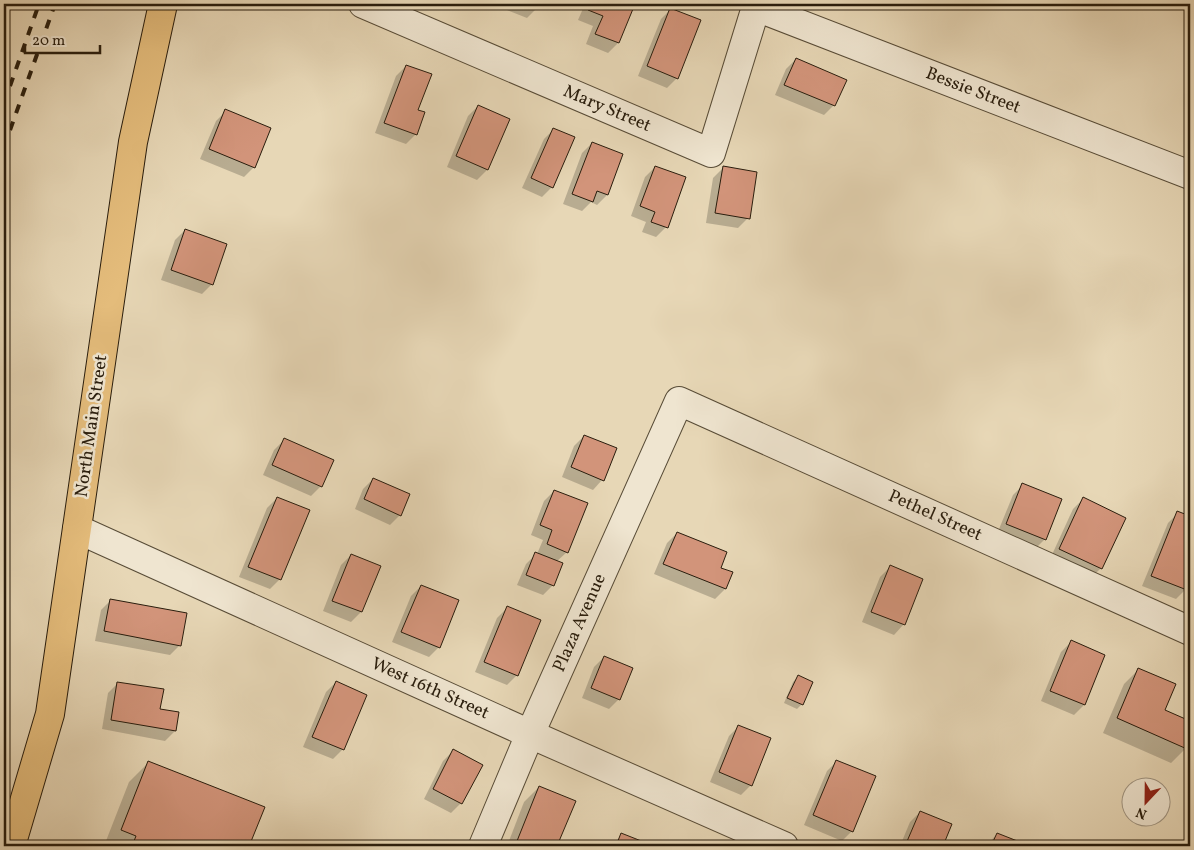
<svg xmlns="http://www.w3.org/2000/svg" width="1194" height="850" viewBox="0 0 1194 850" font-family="Vollkorn,serif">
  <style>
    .shadow { fill: #0003 }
    .building { fill: #d2947a; stroke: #291d0d }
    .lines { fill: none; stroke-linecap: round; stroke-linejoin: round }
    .minor-casing { stroke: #584c37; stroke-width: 30 }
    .primary-casing { stroke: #291d0d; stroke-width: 30 }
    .minor { stroke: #efe5d0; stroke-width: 28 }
    .primary { stroke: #e4bc7b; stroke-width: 28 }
    .rail { stroke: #291d0d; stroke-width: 4; stroke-dasharray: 9 9; stroke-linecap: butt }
    .labels { text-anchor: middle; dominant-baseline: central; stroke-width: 5; stroke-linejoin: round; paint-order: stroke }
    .street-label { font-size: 18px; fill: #291d0d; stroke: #efe5d0 }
  </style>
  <rect width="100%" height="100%" fill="#e7d7b6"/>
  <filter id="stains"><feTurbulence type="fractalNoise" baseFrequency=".004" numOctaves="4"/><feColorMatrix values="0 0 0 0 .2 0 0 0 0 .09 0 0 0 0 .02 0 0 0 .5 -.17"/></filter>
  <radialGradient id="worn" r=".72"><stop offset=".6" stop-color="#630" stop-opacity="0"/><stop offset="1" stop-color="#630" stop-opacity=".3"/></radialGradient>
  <g class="shadow">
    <polygon points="498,4 539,4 537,8 527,18 497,6"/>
    <polygon points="585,4 634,4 618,43 608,53 586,44 593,26 578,20"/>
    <polygon points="671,9 677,78 667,88 638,76 661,19"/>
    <polygon points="796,59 834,105 824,115 775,95 786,69"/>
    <polygon points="406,66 417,111 416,134 406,144 375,133 396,76"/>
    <polygon points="478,106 509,119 487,170 477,180 447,167 468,116"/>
    <polygon points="226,111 254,167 244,177 200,159 216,121"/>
    <polygon points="554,129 552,187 542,197 522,188 544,139"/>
    <polygon points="592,143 607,195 597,205 591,202 582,211 563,204 582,153"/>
    <polygon points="655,167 666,227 656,237 642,232 646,222 631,216 645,177"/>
    <polygon points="723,168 748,218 738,228 706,223 713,178"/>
    <polygon points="185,230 212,284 202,294 161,280 175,240"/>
    <polygon points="584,436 602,480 593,490 562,477 574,446"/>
    <polygon points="284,440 321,486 311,496 263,475 274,450"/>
    <polygon points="373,479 400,515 390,525 355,509 363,489"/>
    <polygon points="1023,485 1045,539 1035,549 997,534 1013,495"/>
    <polygon points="554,491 567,552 556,562 553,585 543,595 517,585 526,564 536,554 537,554 543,540 531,535 544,501"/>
    <polygon points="277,498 280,579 270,589 239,577 267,508"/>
    <polygon points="1083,499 1101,568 1091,578 1050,559 1073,509"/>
    <polygon points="1178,513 1190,518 1190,578 1186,589 1176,599 1142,586 1168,523"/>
    <polygon points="677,533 719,568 731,573 725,589 715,599 654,574 667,543"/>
    <polygon points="351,555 379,566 361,612 351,622 323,611 341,565"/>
    <polygon points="890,567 922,579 903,625 894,635 862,622 880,577"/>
    <polygon points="421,586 439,647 429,657 392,642 411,596"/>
    <polygon points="111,600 180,645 170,655 95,641 101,610"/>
    <polygon points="507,608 517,675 507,685 475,672 497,618"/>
    <polygon points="1071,642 1104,655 1084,705 1074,715 1041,701 1061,652"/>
    <polygon points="604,657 619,699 609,709 582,698 594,667"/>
    <polygon points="1139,669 1163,710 1190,722 1190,739 1186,748 1171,763 1103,733 1124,684"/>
    <polygon points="798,677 802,704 797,709 784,703 793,682"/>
    <polygon points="336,682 343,749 333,759 303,747 326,692"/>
    <polygon points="118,683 159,710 175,731 165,741 102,729 108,693"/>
    <polygon points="739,726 751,785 741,795 710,782 729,736"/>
    <polygon points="453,751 461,803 451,813 424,799 443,761"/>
    <polygon points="837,761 875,777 852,831 842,841 804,825 827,771"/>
    <polygon points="148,763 248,845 251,846 104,846 129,782"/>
    <polygon points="539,787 574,802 556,846 507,846 524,802"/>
    <polygon points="920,812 951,825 942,846 900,846 910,822"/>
    <polygon points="997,834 1026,846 986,846"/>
    <polygon points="622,835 650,846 611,846"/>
  </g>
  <g class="building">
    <polygon points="590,4 635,4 619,43 595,34 603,16 588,10"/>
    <polygon points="670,8 701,20 678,79 647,66"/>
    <polygon points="796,58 847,80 835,106 784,85"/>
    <polygon points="406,65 432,74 418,110 425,112 417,135 384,123"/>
    <polygon points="478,105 510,119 488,170 456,156"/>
    <polygon points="225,109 271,128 255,168 209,149"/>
    <polygon points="553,128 575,137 553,188 531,178"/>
    <polygon points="592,142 623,154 608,195 597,191 593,202 572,194"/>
    <polygon points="655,166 686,177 668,228 651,222 655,212 640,206"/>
    <polygon points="723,166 757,172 750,219 715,213"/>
    <polygon points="185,229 227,244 213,285 171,270"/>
    <polygon points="584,435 617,448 604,481 571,467"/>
    <polygon points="284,438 334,460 322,487 272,465"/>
    <polygon points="373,478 410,494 401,516 364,499"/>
    <polygon points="1022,483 1062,499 1046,540 1006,524"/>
    <polygon points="554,490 588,503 568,553 547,544 552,530 540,525"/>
    <polygon points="277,497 310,510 281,580 248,567"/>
    <polygon points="1083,497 1126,518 1102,569 1059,549"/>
    <polygon points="1177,511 1190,516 1190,581 1187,590 1151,576"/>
    <polygon points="677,532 727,552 721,568 733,572 726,589 663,564"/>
    <polygon points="535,552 563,563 554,586 526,575"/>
    <polygon points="351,554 381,566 362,612 332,601"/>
    <polygon points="890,565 923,579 905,625 871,612"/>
    <polygon points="421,585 459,600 440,648 401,632"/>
    <polygon points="110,599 187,613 181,646 104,631"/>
    <polygon points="507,606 541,620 518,676 484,662"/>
    <polygon points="1071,640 1105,655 1085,705 1050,691"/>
    <polygon points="604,656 633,668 620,700 591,688"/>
    <polygon points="1138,668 1176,684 1165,710 1190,721 1190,742 1187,749 1117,718"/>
    <polygon points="798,675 813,682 803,705 787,698"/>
    <polygon points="336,681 367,695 344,750 312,737"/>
    <polygon points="117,682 164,689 160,709 179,712 176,731 111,720"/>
    <polygon points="738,725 771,738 752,786 719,772"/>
    <polygon points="453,749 483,765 462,804 433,789"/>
    <polygon points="836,760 876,776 853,832 813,815"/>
    <polygon points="148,761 265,807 250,844 255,846 132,846 136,836 121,830"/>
    <polygon points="539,786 576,801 557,846 515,846"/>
    <polygon points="920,811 952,824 943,846 905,846"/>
    <polygon points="621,833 654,846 616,846"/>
    <polygon points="997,833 1030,846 991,846"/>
  </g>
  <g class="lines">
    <defs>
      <g id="minor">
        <polyline points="363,4 711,153 756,7 1190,175"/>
        <polyline points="77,529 530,734 784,846"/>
        <polyline points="483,846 530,734 679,401 1190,631"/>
      </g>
      <polyline id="primary" points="11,846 50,714 133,142 163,4"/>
    </defs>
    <use href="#minor" class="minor-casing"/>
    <use href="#primary" class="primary-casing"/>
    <use href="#minor" class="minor"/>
    <use href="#primary" class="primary"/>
    <g class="rail">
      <polyline points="4,103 39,4"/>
      <polyline points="4,147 55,4"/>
    </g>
  </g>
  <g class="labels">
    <g class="street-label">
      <text transform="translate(973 91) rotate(21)">Bessie Street</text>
      <text transform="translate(607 109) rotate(23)">Mary Street</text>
      <text transform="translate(92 426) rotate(-82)">North Main Street</text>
      <text transform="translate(935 516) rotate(24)">Pethel Street</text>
      <text transform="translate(580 623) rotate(-66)">Plaza Avenue</text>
      <text transform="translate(430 689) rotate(24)">West 16th Street</text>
    </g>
  </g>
  <rect width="1194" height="850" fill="none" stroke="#e7d7b6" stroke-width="20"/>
  <rect x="5" y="5" width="1184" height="840" fill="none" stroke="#291d0d" stroke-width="2.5"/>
  <rect x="10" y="10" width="1174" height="830" fill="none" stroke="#291d0d"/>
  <g transform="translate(1146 802) rotate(202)"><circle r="24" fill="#efe5d0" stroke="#a09582"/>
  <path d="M0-4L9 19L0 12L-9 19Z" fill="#8f2418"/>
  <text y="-8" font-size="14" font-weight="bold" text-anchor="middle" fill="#291d0d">N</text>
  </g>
  <path d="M25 45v8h75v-8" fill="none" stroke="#291d0d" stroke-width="2.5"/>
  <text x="32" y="45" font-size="15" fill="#291d0d" stroke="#efe5d0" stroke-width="4" paint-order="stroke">20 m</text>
  <rect width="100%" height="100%" filter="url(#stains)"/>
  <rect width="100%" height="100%" fill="url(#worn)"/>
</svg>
